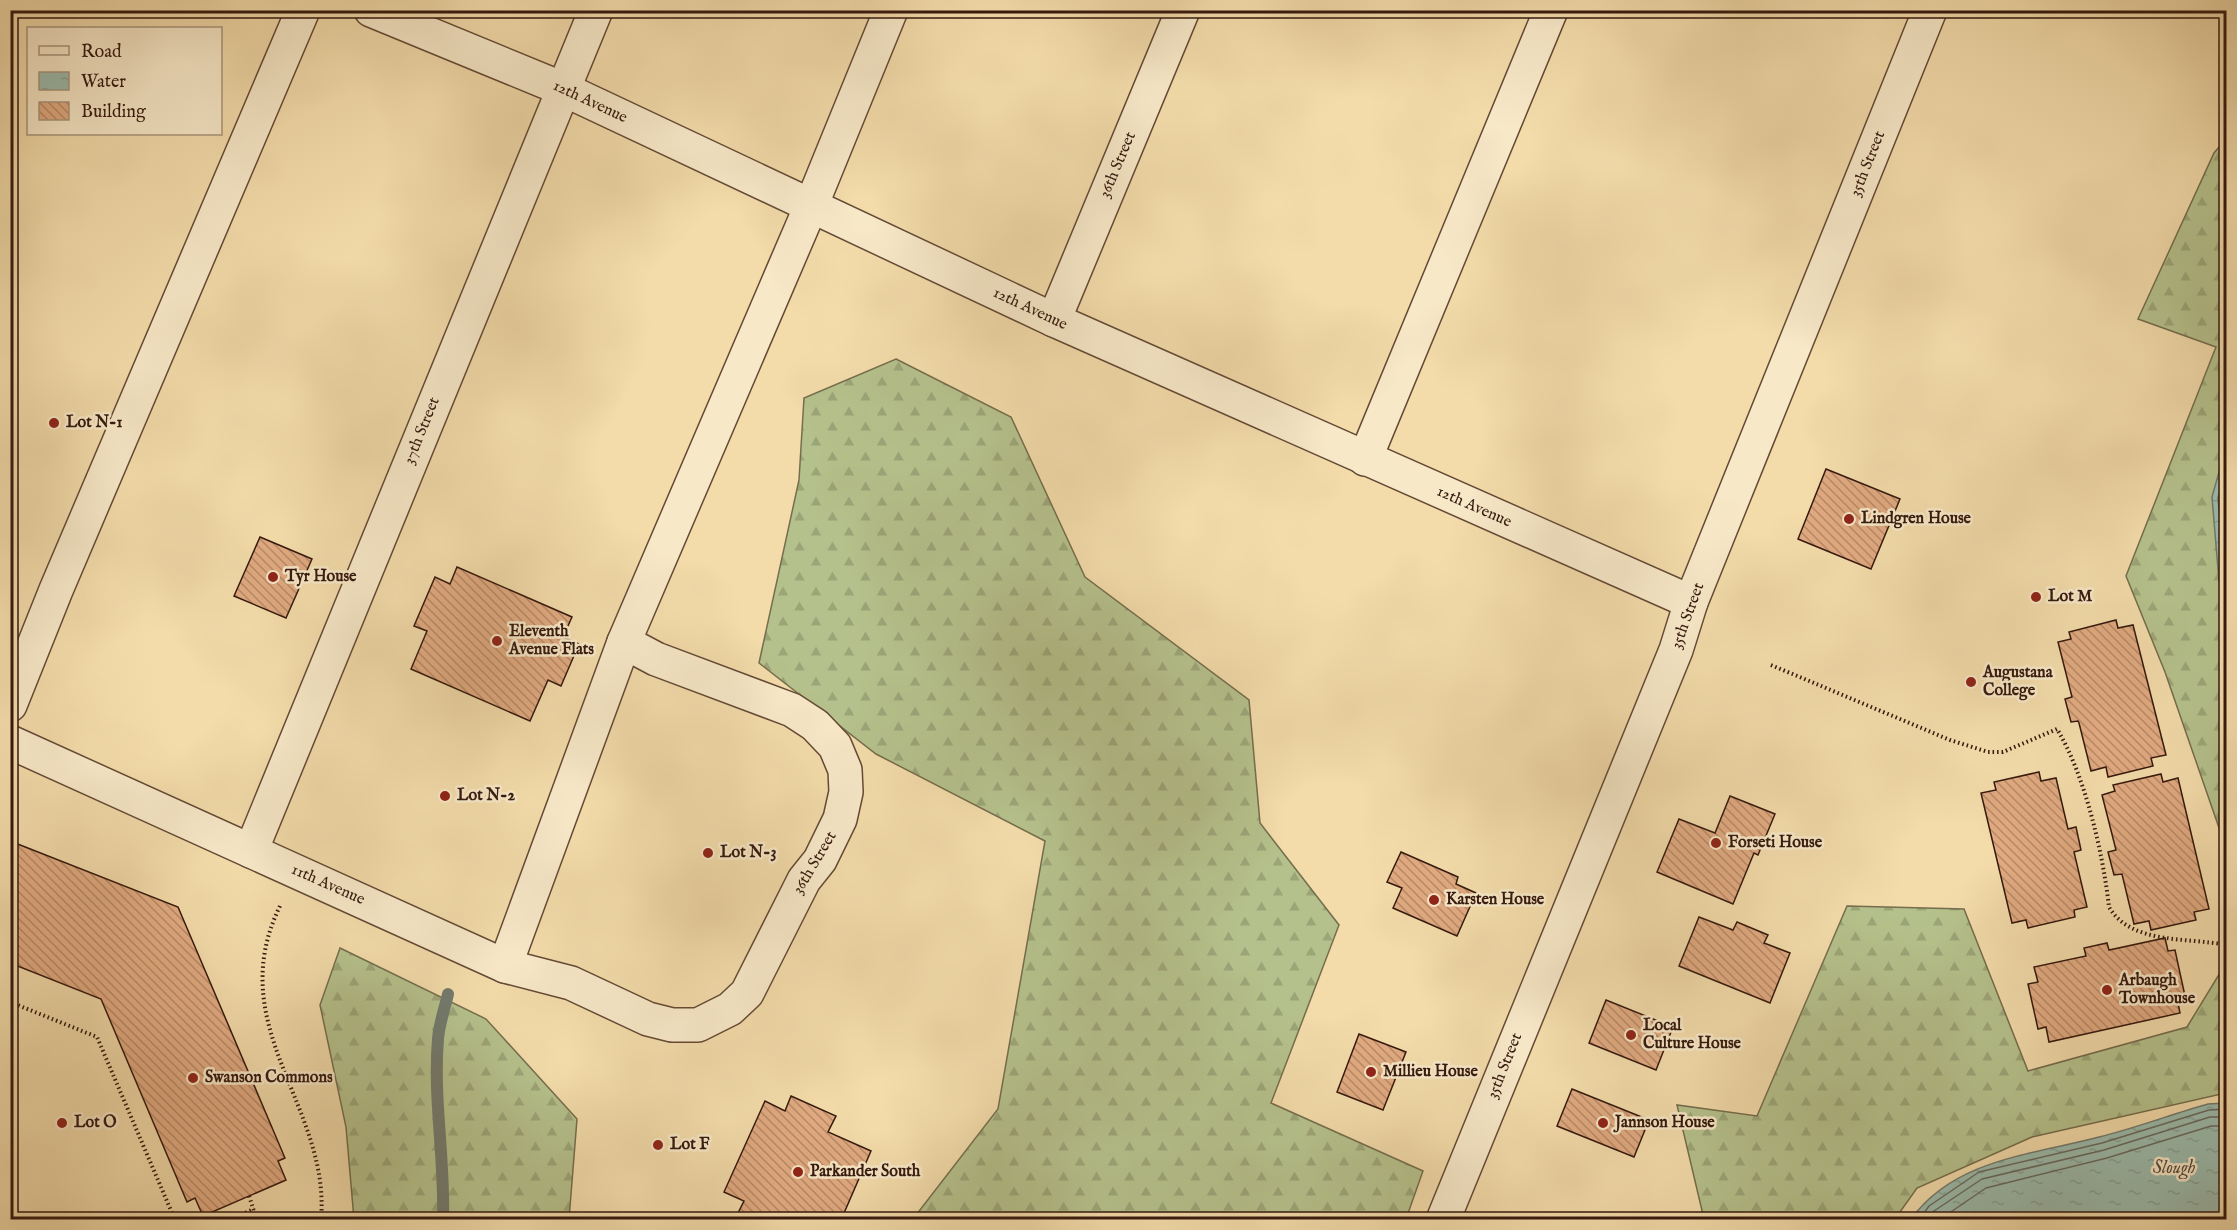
<svg xmlns="http://www.w3.org/2000/svg" width="2237" height="1230" viewBox="0 0 2237 1230" font-family="'IM FELL English',serif">
  <style>
    .forest { fill: url(#forest-firs); stroke: #756d4d; stroke-width: 1.5 }
    .water { fill: url(#water-ripples); stroke: #727a6d; stroke-width: 1.5 }
    .lines { fill: none; stroke-linecap: round; stroke-linejoin: round }
    .shore { stroke: #686a5e; stroke-width: 1.5 }
    .stream { stroke: #727a6d; stroke-width: 12 }
    .building { fill: url(#building-back-hatch); stroke: #35190e; stroke-width: 1.5 }
    .minor-casing { stroke: #644a35; stroke-width: 36 }
    .path { stroke: #35190e; stroke-width: 4; stroke-dasharray: 1.5 3; stroke-linecap: butt }
    .minor { stroke: #f7e8c8; stroke-width: 33 }
    .poi-dot { fill: #8f2418; stroke: #f7e8c8; stroke-width: 2 }
    .labels { text-anchor: middle; dominant-baseline: central; stroke-width: 5; stroke-linejoin: round; paint-order: stroke }
    .street-label { font-size: 16px; fill: #35190e; stroke: #f7e8c8 }
    .poi-label { font-size: 16px; font-weight: bold; fill: #35190e; stroke: #f7e8c8; text-anchor: start }
    .water-label { font-size: 18px; font-style: italic; fill: #544a3e; stroke: #f7e8c8 }
  </style>
  <defs>
    <pattern id="forest-firs" width="22" height="20" patternUnits="userSpaceOnUse" patternTransform="scale(1.5)"><rect width="22" height="20" fill="#b5c18c"/><path d="M5 1l3.5 6h-7zM16 11l3.5 6h-7z" fill="#9ca578"/></pattern>
    <pattern id="water-ripples" width="26" height="14" patternUnits="userSpaceOnUse" patternTransform="scale(1.5)"><rect width="26" height="14" fill="#9bbbad"/><path d="M2 4q2-2 4 0t4 0M15 11q2-2 4 0t4 0" fill="none" stroke="#86a094"/></pattern>
    <pattern id="building-back-hatch" width="6" height="6" patternUnits="userSpaceOnUse" patternTransform="scale(1.5)"><rect width="6" height="6" fill="#e1aa81"/><path d="M-1 5l2 2M0 0l6 6M5-1l2 2" fill="none" stroke="#b78a68"/></pattern>
  </defs>
  <rect width="100%" height="100%" fill="#f3dbaa"/>
  <filter id="stains"><feTurbulence type="fractalNoise" baseFrequency=".00333" numOctaves="4"/><feColorMatrix values="0 0 0 0 .2 0 0 0 0 .09 0 0 0 0 .02 0 0 0 .5 -.17"/></filter>
  <radialGradient id="worn" r=".72"><stop offset=".6" stop-color="#630" stop-opacity="0"/><stop offset="1" stop-color="#630" stop-opacity=".3"/></radialGradient>
  <g class="forest">
    <polygon points="2226,139 2226,848 2165,672 2126,576 2216,347 2138,319 2214,153"/>
    <polygon points="896,359 1011,417 1085,577 1249,700 1260,823 1339,925 1271,1103 1423,1171 1406,1219 913,1219 998,1109 1045,841 876,754 759,663 799,480 804,398"/>
    <polygon points="1847,906 1964,909 2028,1071 2187,1027 2226,963 2226,1093 2032,1137 1917,1188 1895,1219 1704,1219 1677,1105 1757,1116"/>
    <polygon points="340,948 486,1019 577,1119 569,1219 354,1219 346,1127 320,1005"/>
  </g>
  <g class="water">
    <polygon points="2226,447 2226,603 2219,581 2212,497"/>
    <path d="M2226 1103V1219H1911C1955 1159 2031 1155 2099 1137 2136 1128 2172 1114 2208 1104Z"/>
  </g>
  <g class="lines">
    <g class="shore">
      <polyline points="2226,468 2218,498 2226,585"/>
      <polyline points="1919,1220 1929,1206 1979,1172 2102,1143 2209,1110 2226,1109"/>
      <polyline points="1928,1220 1934,1211 1982,1179 2104,1150 2210,1117 2226,1117"/>
      <polyline points="1939,1220 1986,1188 2107,1158 2211,1126 2226,1126"/>
    </g>
    <path class="stream" d="M443 1220C445 1159 433 1099 438 1039 439 1024 445 1008 448 994"/>
  </g>
  <g class="building">
    <polygon points="1826,469 1900,499 1871,569 1798,539"/>
    <polygon points="260,537 312,559 286,618 234,596"/>
    <polygon points="457,567 572,617 563,637 579,644 561,686 548,680 530,721 411,669 427,631 414,626 435,577 450,584"/>
    <polygon points="2116,620 2118,628 2133,625 2166,755 2151,758 2153,766 2108,777 2106,767 2091,771 2079,723 2078,721 2071,722 2065,699 2072,697 2058,642 2071,639 2069,632"/>
    <polygon points="2039,772 2041,781 2056,778 2068,829 2076,827 2081,850 2074,852 2087,907 2074,910 2075,917 2028,928 2026,920 2012,923 1981,793 1996,790 1994,782"/>
    <polygon points="2161,774 2163,782 2178,778 2209,909 2194,912 2196,920 2151,930 2149,921 2134,924 2122,874 2114,875 2108,852 2116,850 2102,795 2115,791 2113,785"/>
    <polygon points="1730,796 1775,814 1758,855 1754,853 1733,904 1657,872 1679,819 1715,833"/>
    <polygon points="10,841 178,907 285,1158 278,1161 286,1180 203,1216 195,1198 187,1202 101,999 10,963"/>
    <polygon points="1401,852 1458,877 1456,884 1476,893 1457,936 1393,908 1402,888 1387,882"/>
    <polygon points="1699,917 1733,930 1737,922 1768,935 1764,943 1790,953 1770,1003 1679,966"/>
    <polygon points="2165,938 2168,951 2175,950 2185,996 2177,998 2180,1013 2049,1042 2046,1027 2038,1029 2028,984 2038,982 2034,967 2086,956 2084,948 2107,943 2109,950"/>
    <polygon points="1606,1000 1673,1027 1656,1070 1589,1043"/>
    <polygon points="1359,1034 1406,1052 1383,1110 1337,1092"/>
    <polygon points="1572,1089 1649,1120 1634,1157 1557,1126"/>
    <polygon points="791,1096 836,1116 828,1132 871,1151 841,1220 742,1220 736,1217 744,1201 724,1192 765,1101 785,1111"/>
  </g>
  <g class="lines">
    <defs>
      <g id="minor">
        <polyline points="371,10 563,89 1054,320 1691,602"/>
        <polyline points="1054,320 1183,10"/>
        <polyline points="1365,459 1551,10"/>
        <polyline points="10,705 56,590 303,10"/>
        <polyline points="10,742 505,966 571,983 648,1019 672,1025 698,1025 730,1009 747,993 804,880 820,860 840,819 846,792 845,770 835,746 815,725 792,710 656,659 624,642"/>
        <polyline points="251,851 596,10"/>
        <polyline points="505,966 624,642 811,206 891,10"/>
        <polyline points="1443,1220 1676,650 1691,602 1930,10"/>
      </g>
    </defs>
    <use href="#minor" class="minor-casing"/>
    <g class="path">
      <path d="M1771 665 1950 740 1988 752H2003L2057 729C2085 775 2103 853 2109 907 2131 945 2188 937 2226 945"/>
      <path d="M280 906C221 1027 331 1106 321 1220"/>
      <polyline points="10,1002 97,1037 175,1220"/>
      <polyline points="249,1196 257,1220"/>
      <polyline points="229,1220 254,1209"/>
    </g>
    <use href="#minor" class="minor"/>
  </g>
  <g class="poi-dot">
    <circle cx="54" cy="423" r="6"/>
    <circle cx="1849" cy="519" r="6"/>
    <circle cx="273" cy="577" r="6"/>
    <circle cx="2036" cy="597" r="6"/>
    <circle cx="497" cy="641" r="6"/>
    <circle cx="1971" cy="682" r="6"/>
    <circle cx="445" cy="796" r="6"/>
    <circle cx="1716" cy="843" r="6"/>
    <circle cx="708" cy="853" r="6"/>
    <circle cx="1434" cy="900" r="6"/>
    <circle cx="2107" cy="990" r="6"/>
    <circle cx="1631" cy="1035" r="6"/>
    <circle cx="1371" cy="1072" r="6"/>
    <circle cx="193" cy="1078" r="6"/>
    <circle cx="62" cy="1123" r="6"/>
    <circle cx="1603" cy="1123" r="6"/>
    <circle cx="658" cy="1145" r="6"/>
    <circle cx="798" cy="1172" r="6"/>
  </g>
  <g class="labels">
    <g class="street-label">
      <text transform="translate(590 102) rotate(25)">12th Avenue</text>
      <text transform="translate(1868 164) rotate(-68)">35th Street</text>
      <text transform="translate(1118 165) rotate(-67)">36th Street</text>
      <text transform="translate(1030 309) rotate(25)">12th Avenue</text>
      <text transform="translate(422 431) rotate(-68)">37th Street</text>
      <text transform="translate(1474 507) rotate(24)">12th Avenue</text>
      <text transform="translate(1688 616) rotate(-70)">35th Street</text>
      <text transform="translate(815 863) rotate(-59)">36th Street</text>
      <text transform="translate(328 885) rotate(24)">11th Avenue</text>
      <text transform="translate(1505 1066) rotate(-68)">35th Street</text>
    </g>
    <g class="poi-label">
      <text x="66" y="423">Lot N-1</text>
      <text x="1861" y="519">Lindgren House</text>
      <text x="285" y="577">Tyr House</text>
      <text x="2048" y="597">Lot M</text>
      <text x="509" y="632">Eleventh<tspan x="509" dy="18">Avenue Flats</tspan></text>
      <text x="1983" y="673">Augustana<tspan x="1983" dy="18">College</tspan></text>
      <text x="457" y="796">Lot N-2</text>
      <text x="1728" y="843">Forseti House</text>
      <text x="720" y="853">Lot N-3</text>
      <text x="1446" y="900">Karsten House</text>
      <text x="2119" y="981">Arbaugh<tspan x="2119" dy="18">Townhouse</tspan></text>
      <text x="1643" y="1026">Local<tspan x="1643" dy="18">Culture House</tspan></text>
      <text x="1383" y="1072">Millieu House</text>
      <text x="205" y="1078">Swanson Commons</text>
      <text x="74" y="1123">Lot O</text>
      <text x="1615" y="1123">Jannson House</text>
      <text x="670" y="1145">Lot F</text>
      <text x="810" y="1172">Parkander South</text>
    </g>
    <g class="water-label">
      <text x="2174" y="1168">Slough</text>
    </g>
  </g>
  <rect width="2237" height="1230" fill="none" stroke="#f3dbaa" stroke-width="36"/>
  <rect x="12" y="12" width="2213" height="1206" fill="none" stroke="#35190e" stroke-width="3"/>
  <rect x="18" y="18" width="2201" height="1194" fill="none" stroke="#35190e" stroke-width="1.5"/>
  <rect x="27" y="27" width="195" height="108" fill="#f7e8c8" stroke="#a9957e" stroke-width="1.5"/>
  <rect x="39" y="46" width="30" height="9" fill="#f7e8c8" stroke="#a9957e" stroke-width="1.5"/>
  <text x="81" y="57" font-size="18" fill="#35190e">Road</text>
  <rect x="39" y="72" width="30" height="18" fill="url(#water-ripples)" stroke="#a9957e" stroke-width="1.5"/>
  <text x="81" y="87" font-size="18" fill="#35190e">Water</text>
  <rect x="39" y="102" width="30" height="18" fill="url(#building-back-hatch)" stroke="#a9957e" stroke-width="1.5"/>
  <text x="81" y="117" font-size="18" fill="#35190e">Building</text>
  <rect width="100%" height="100%" filter="url(#stains)"/>
  <rect width="100%" height="100%" fill="url(#worn)"/>
</svg>
